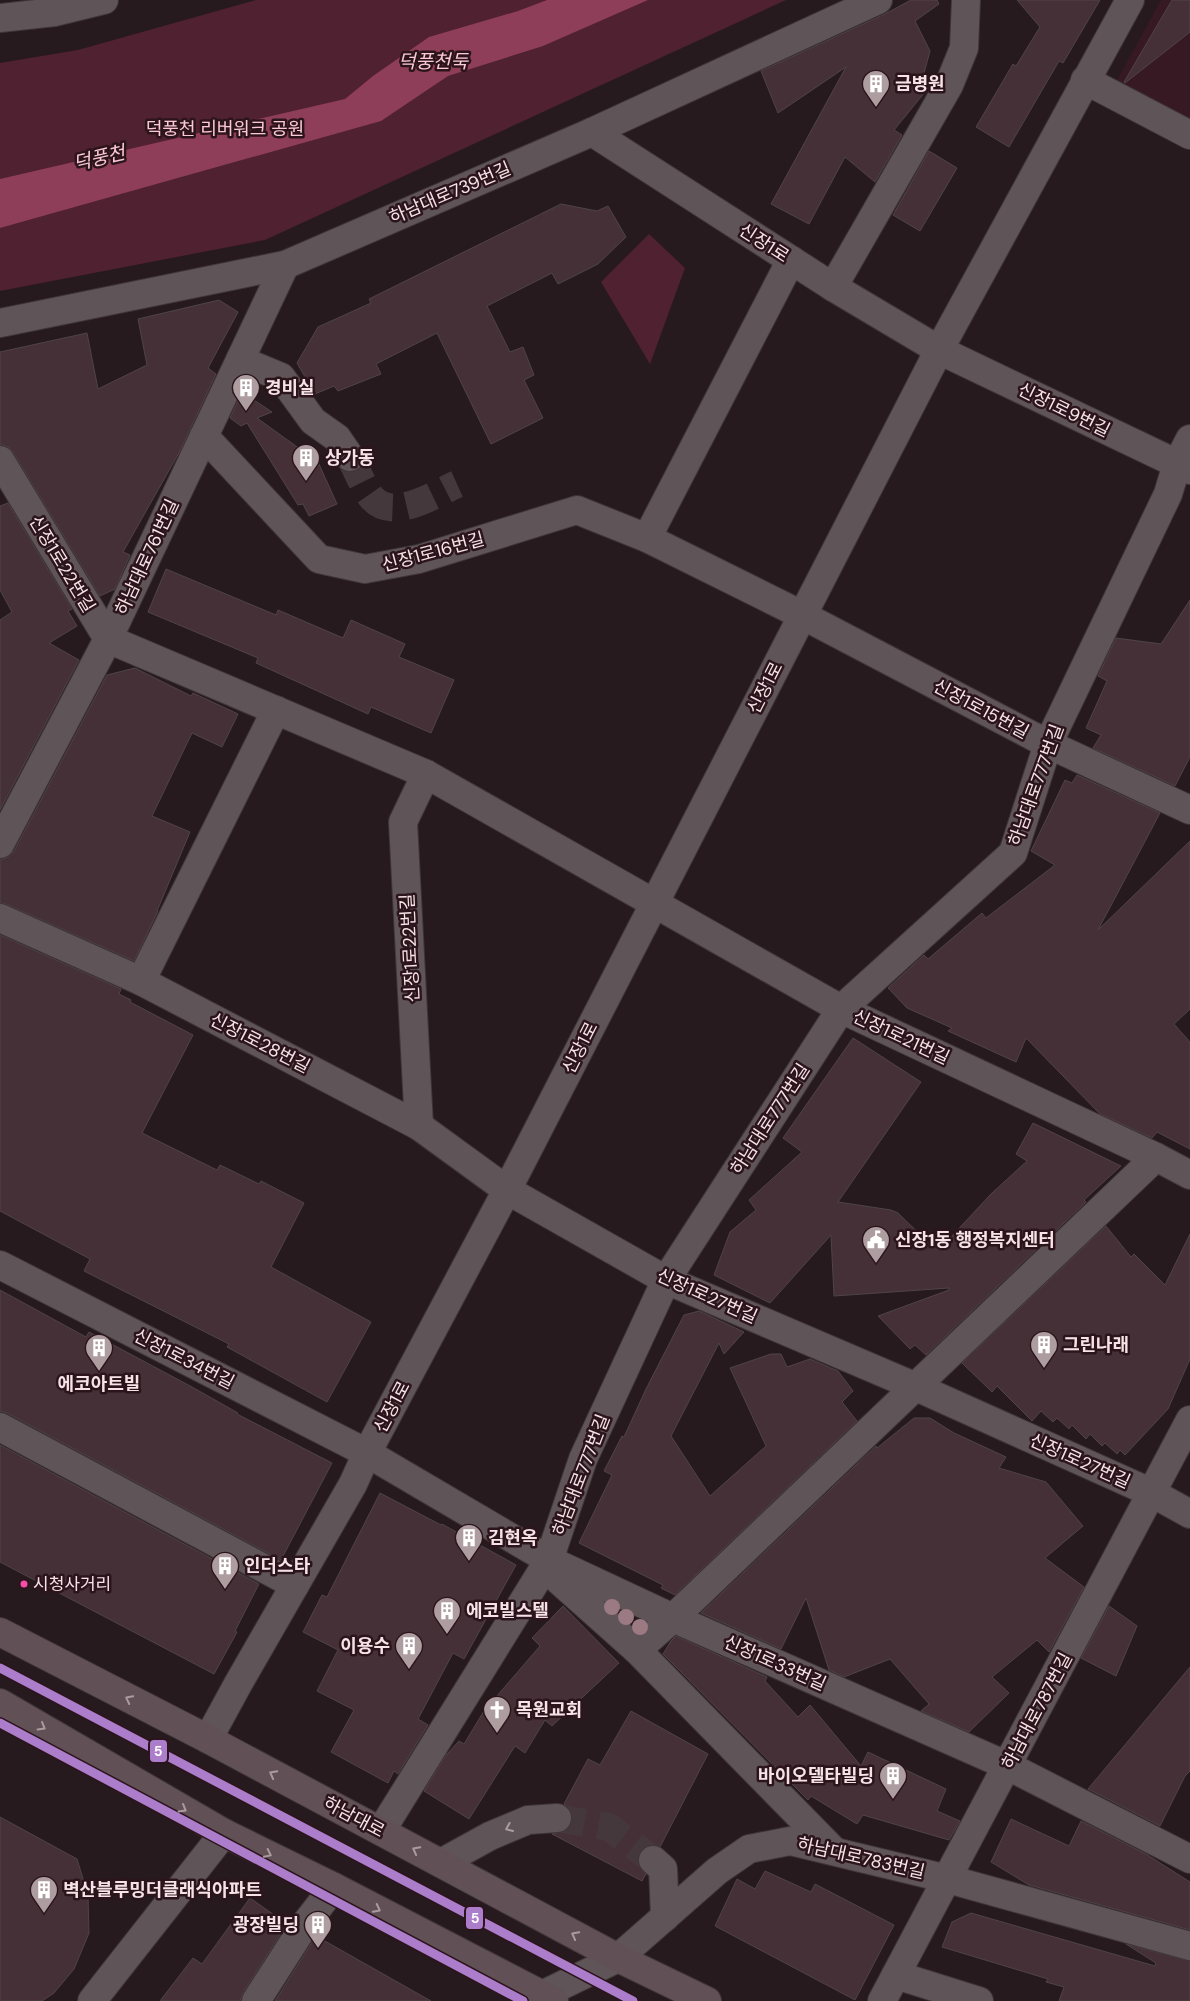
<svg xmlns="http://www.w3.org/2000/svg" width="1190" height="2001" viewBox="0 0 1190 2001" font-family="'DM Sans','Noto Sans KR',sans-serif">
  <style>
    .built { fill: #361922 }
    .green { fill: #502130 }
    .water { fill: #8e3e58 }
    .building { fill: #463038; stroke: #4f4447 }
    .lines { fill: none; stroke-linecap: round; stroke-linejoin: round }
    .minor-tunnel { stroke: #45383c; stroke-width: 28; stroke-dasharray: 28 14; stroke-linecap: butt }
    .minor-casing { stroke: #403638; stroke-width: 30 }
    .major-casing { stroke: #403638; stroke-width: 30 }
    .minor { stroke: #5f5558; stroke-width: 28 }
    .major { stroke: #615156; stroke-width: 28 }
    .metro-1-casing { stroke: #2c141c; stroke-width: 12 }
    .metro-1 { stroke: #ac7dca; stroke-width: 9 }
    .tree { fill: #9b7a83 }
    .oneway { stroke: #ab9a9e }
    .oneway2 { stroke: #aa9ca0 }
    .bus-dot { fill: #f54da8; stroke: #2c141c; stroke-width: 2 }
    .labels { text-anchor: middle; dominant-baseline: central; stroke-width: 5; stroke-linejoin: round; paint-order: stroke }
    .bus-label { font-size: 17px; fill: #f5e3e7; stroke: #2c141c; text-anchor: start }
    .poi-label { font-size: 18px; font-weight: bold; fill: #f5e3e7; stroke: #2c141c; text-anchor: start }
    .park-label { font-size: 18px; fill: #fbc8d5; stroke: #2c141c }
    .street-label { font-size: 18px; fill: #f5e3e7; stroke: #2c141c }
    .water-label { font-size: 19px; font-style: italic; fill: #fcc9d6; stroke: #2c141c }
    .line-badge { stroke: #2c141c; stroke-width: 2 }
    .badge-label { font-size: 14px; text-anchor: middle; font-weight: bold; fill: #fff }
  </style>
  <rect width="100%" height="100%" fill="#261a1e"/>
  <polygon class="built" points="1161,0 1190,0 1190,143 1126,108 1117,80"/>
  <g class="green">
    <polygon points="256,0 786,0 265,240 0,291 0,63 78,50"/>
    <polygon points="649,234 685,268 650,364 601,282"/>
  </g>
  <polygon class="water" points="547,0 648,0 543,46 448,76 381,121 0,228 0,179 345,99 373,76 429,37 518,11"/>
  <g class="building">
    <polygon points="911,0 937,0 939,4 915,21 930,51 924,73 934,81 894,130 902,135 875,182 845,157 809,224 771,204 846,67 778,113 761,71 885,14"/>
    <polygon points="1017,0 1100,0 1063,63 1059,61 1009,147 976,127 1013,64 1016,66 1040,27"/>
    <polygon points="1172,0 1190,0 1190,32 1125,83 1124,82"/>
    <polygon points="929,151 957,168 920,231 893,215"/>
    <polygon points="561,204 597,211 608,206 626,237 598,264 558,284 552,273 487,306 510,352 523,347 534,375 524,380 543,418 491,444 437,333 376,364 381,374 338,391 334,386 315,394 297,363 318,327 371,303 369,299"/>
    <polygon points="219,300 238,312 208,368 216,374 180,451 123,552 130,555 115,589 100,596 13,452 8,447 0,444 0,352 87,333 98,389 147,365 138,319"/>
    <polygon points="242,392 272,412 257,418 318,462 337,504 309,516 303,504 298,505 247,423 241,426 230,418"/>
    <polygon points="8,503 72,609 68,611 77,626 49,643 79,660 0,810 0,620 12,612 0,590 0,506"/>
    <polygon points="166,569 276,615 278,610 343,638 351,620 405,644 399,657 454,680 431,733 371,707 368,714 256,663 258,658 148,612"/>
    <polygon points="1190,600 1190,757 1175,786 1093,748 1101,735 1086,728 1107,681 1098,676 1116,638 1161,644"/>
    <polygon points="135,668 191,696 193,693 238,714 222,747 192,733 152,816 190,832 157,911 158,911 134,961 6,904 0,903 0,860 8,857 14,851 107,675"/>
    <polygon points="1077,775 1160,813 1098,930 1190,841 1190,1009 1174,1024 1190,1042 1190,1149 1157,1132 1152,1138 1100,1114 1026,1038 1016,1062 948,1031 952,1028 907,1008 888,988 924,955 928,959 982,913 986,918 1055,865 1031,851 1065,780 1072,783"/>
    <polygon points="0,935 121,989 119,994 131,1000 130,1002 193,1035 142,1133 217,1170 220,1165 259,1184 261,1181 304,1203 271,1267 371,1322 327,1402 227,1347 229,1344 84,1271 90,1259 0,1211"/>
    <polygon points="853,1038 921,1082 838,1202 891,1210 898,1213 934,1248 935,1246 939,1250 991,1194 1027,1161 1016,1154 1033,1123 1121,1166 1084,1200 1086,1202 926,1355 915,1345 910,1349 878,1316 949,1290 949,1288 834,1296 831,1235 770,1303 714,1275 730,1232 756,1210 749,1200 802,1152 783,1138"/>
    <polygon points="1106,1226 1131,1257 1134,1254 1165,1285 1190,1234 1190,1359 1168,1409 1125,1455 1120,1450 1117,1454 1105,1443 1102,1446 1090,1434 1086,1439 1072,1425 1069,1429 1057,1418 1053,1422 1041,1411 1032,1421 997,1386 992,1392 962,1363"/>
    <polygon points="0,1290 86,1337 89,1332 192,1387 238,1413 237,1414 332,1463 281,1560 7,1413 0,1411"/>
    <polygon points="699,1311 744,1332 724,1354 719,1343 671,1436 710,1496 766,1446 730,1368 771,1354 781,1354 787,1367 810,1359 838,1371 853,1391 842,1402 857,1421 675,1595 661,1588 663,1585 579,1543 612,1475 604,1471 622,1436 624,1437 646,1389 684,1315"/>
    <polygon points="914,1418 930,1418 954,1433 1006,1457 999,1468 1046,1482 1083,1526 1045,1558 1084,1587 1049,1652 1037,1640 992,1677 1009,1693 969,1732 921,1711 929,1704 890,1659 844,1677 829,1670 806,1598 781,1649 701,1613 876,1446 877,1448"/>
    <polygon points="0,1445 259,1584 235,1631 237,1632 214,1674 0,1562"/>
    <polygon points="380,1493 441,1525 442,1524 516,1565 464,1659 453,1653 418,1719 428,1725 398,1774 394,1771 388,1783 331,1752 354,1710 317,1691 338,1650 303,1632 322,1595 327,1597"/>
    <polygon points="563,1606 619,1663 552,1726 545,1720 525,1753 515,1746 469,1819 424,1791 446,1755 459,1741 464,1744 484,1711 540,1646 532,1638"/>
    <polygon points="1109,1606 1137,1626 1116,1676 1081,1658"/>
    <polygon points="676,1636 767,1677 765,1681 798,1717 810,1705 861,1766 868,1752 946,1789 937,1811 960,1821 949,1840 863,1815 857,1824 811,1796 808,1800 663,1654 671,1641"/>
    <polygon points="1190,1667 1190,1771 1185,1776 1160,1826 1088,1789"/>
    <polygon points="631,1711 708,1754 660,1847 649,1845 641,1850 638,1856 638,1864 646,1874 642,1881 552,1834 565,1831 571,1825 572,1816 570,1809 564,1804 588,1759 600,1765"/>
    <polygon points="0,1817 77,1859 88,1895 89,1933 74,1969 54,1993 42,2001 0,2001"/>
    <polygon points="1011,1819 1069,1846 1081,1821 1146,1854 1190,1882 1190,1930 1029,1885 991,1862"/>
    <polygon points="765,1871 811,1892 815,1884 894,1925 855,2000 715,1926 737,1879 755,1889"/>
    <polygon points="250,1898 287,1924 243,1993 240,2001 160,2001 193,1958 202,1964"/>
    <polygon points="971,1913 1155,1966 1156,1963 1126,1944 1190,1961 1190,2001 1059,2001 1064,1987 1046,1982 1048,1979 942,1947 952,1922"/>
    <polygon points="316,1936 431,2001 275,2001"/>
  </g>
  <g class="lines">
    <g class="minor-tunnel">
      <path d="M350 457C357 470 363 487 372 498 393 522 435 494 457 484"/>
      <polyline points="557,1818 609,1827 653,1860"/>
    </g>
    <defs>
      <g id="minor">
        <polyline points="0,18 55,12 104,0"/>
        <polyline points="1085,80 1190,135"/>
        <polyline points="592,132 833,287 939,350 1190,470"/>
        <polyline points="833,287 949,85 964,48 966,0"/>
        <polyline points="0,323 285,265 592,132 878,0"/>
        <polyline points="240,360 281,377 313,421 337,438 350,457"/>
        <polyline points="204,436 319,559 365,569 419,559 577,510 647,538 802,615 1048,744 1190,810"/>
        <polyline points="0,460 108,639 426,774 841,1009 1156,1157 1190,1175"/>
        <polyline points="647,538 791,260"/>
        <polyline points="0,844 108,639 285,265"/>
        <polyline points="0,918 141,981 419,1126 507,1190 666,1280 914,1386 1152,1493 1190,1514"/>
        <polyline points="141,981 276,710"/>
        <polyline points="419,1126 403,822 426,774"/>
        <polyline points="0,1265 367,1453 549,1560 673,1618 1008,1766 1190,1859"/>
        <polyline points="0,1427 295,1585"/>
        <polyline points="545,1568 637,1650 833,1850"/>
        <polyline points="637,1650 673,1618 1156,1157"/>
        <polyline points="208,1739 238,1684 353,1484 367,1453 507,1190 939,350 1130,0"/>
        <polyline points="381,1831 549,1560 583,1459 666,1280 841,1009 1013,853 1048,744 1168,494 1177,464 1190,439"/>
        <polyline points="653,1860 663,1869 665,1917"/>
        <polyline points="441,1863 490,1836 528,1820 557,1818"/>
        <polyline points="896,1975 979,2001"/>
        <polyline points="92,2001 224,1833"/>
        <polyline points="256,2001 306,1923 334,1887"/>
        <polyline points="537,2001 542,1995 618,1958 717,1871 749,1849 790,1841 948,1879 1190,1946"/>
        <polyline points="882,2001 1190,1420"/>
      </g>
      <g id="major">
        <polyline points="0,1632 208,1739 618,1958 707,2001"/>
        <polyline points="0,1703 224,1833 334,1887 554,2001"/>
      </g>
    </defs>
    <use href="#minor" class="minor-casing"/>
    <use href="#major" class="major-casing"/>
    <use href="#minor" class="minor"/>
    <use href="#major" class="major"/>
    <defs>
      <g id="metro-1">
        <polyline points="0,1668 633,2001"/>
        <polyline points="0,1723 523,2001"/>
      </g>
    </defs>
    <use href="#metro-1" class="metro-1-casing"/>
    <use href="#metro-1" class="metro-1"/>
  </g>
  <g class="tree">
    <circle cx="612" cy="1607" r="8"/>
    <circle cx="626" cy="1617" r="8"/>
    <circle cx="640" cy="1627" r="8"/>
  </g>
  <defs><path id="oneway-chevron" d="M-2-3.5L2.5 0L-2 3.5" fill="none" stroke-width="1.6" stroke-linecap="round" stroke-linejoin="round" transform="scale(1.25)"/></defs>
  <g class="oneway">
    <use href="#oneway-chevron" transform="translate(129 1699) rotate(-153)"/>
    <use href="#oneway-chevron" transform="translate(42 1727) rotate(30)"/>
    <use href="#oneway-chevron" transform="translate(273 1774) rotate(-152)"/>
    <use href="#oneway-chevron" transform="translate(183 1809) rotate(30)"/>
    <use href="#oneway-chevron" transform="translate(416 1850) rotate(-152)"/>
    <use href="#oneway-chevron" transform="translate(268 1854) rotate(26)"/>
    <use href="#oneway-chevron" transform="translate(377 1909) rotate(27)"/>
    <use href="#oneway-chevron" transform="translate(575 1935) rotate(-152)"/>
  </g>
  <use class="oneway2" href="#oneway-chevron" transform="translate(509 1828) rotate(157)"/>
  <defs>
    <symbol id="building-pin" viewBox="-11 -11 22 30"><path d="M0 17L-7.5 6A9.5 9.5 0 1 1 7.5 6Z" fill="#ad9da1" stroke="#2c141c"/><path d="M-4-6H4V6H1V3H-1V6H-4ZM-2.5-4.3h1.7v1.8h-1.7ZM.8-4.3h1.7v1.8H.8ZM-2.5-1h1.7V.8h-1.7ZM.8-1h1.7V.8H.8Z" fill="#fff"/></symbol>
    <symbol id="civic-pin" viewBox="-11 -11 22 30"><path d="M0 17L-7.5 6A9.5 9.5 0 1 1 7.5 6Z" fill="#ad9da1" stroke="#2c141c"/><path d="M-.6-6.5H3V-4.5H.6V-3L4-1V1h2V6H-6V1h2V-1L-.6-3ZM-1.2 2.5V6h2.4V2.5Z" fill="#fff"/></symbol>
    <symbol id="church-pin" viewBox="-11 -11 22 30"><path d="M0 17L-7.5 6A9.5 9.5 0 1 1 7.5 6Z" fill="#ad9da1" stroke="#2c141c"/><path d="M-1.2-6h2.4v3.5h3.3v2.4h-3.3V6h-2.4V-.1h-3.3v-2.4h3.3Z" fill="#fff"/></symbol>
  </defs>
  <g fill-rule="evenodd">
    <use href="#building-pin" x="860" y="68" width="32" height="43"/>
    <use href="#building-pin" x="230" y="372" width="32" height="43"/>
    <use href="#building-pin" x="290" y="442" width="32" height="43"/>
    <use href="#civic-pin" x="860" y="1224" width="32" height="43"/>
    <use href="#building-pin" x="1028" y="1329" width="32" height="43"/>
    <use href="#building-pin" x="83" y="1332" width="32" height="43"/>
    <use href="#building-pin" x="453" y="1522" width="32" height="43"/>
    <use href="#building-pin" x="209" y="1550" width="32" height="43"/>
    <use href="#building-pin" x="431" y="1595" width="32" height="43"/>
    <use href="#building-pin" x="393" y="1630" width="32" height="43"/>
    <use href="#church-pin" x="481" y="1694" width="32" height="43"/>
    <use href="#building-pin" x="877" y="1760" width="32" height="43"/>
    <use href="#building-pin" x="28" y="1874" width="32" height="43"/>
    <use href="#building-pin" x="302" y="1909" width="32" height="43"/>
  </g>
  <circle class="bus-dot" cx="24" cy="1584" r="4.5"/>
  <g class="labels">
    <g class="bus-label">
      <text x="33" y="1584">시청사거리</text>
    </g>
    <g class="poi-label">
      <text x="895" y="84">금병원</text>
      <text x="265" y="388">경비실</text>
      <text x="325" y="458">상가동</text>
      <text x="895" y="1240">신장1동 행정복지센터</text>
      <text x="1063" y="1345">그린나래</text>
      <text x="99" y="1384" text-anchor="middle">에코아트빌</text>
      <text x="488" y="1538">김현옥</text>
      <text x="244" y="1566">인더스타</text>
      <text x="466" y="1611">에코빌스텔</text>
      <text x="390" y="1646" text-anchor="end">이용수</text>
      <text x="516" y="1710">목원교회</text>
      <text x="874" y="1776" text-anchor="end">바이오델타빌딩</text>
      <text x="63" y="1890">벽산블루밍더클래식아파트</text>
      <text x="299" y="1925" text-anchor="end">광장빌딩</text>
    </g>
    <g class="park-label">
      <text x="225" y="129">덕풍천 리버워크 공원</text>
    </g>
    <g class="street-label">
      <text transform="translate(450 193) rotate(-23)">하남대로739번길</text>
      <text transform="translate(764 243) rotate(33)">신장1로</text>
      <text transform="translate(1064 410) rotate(26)">신장1로9번길</text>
      <text transform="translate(433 552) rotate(-15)">신장1로16번길</text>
      <text transform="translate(147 557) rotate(-65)">하남대로761번길</text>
      <text transform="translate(62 564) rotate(59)">신장1로22번길</text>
      <text transform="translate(765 688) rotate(-63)">신장1로</text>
      <text transform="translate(981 709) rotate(28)">신장1로15번길</text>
      <text transform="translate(1036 785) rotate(-70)">하남대로777번길</text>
      <text transform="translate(410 948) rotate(-93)">신장1로22번길</text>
      <text transform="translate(901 1037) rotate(25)">신장1로21번길</text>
      <text transform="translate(260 1043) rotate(27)">신장1로28번길</text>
      <text transform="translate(580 1048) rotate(-63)">신장1로</text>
      <text transform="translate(770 1119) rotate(-57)">하남대로777번길</text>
      <text transform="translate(707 1296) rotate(24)">신장1로27번길</text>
      <text transform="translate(184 1359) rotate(27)">신장1로34번길</text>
      <text transform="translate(392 1407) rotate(-62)">신장1로</text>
      <text transform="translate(1080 1461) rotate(24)">신장1로27번길</text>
      <text transform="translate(581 1475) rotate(-69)">하남대로777번길</text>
      <text transform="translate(775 1663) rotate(24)">신장1로33번길</text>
      <text transform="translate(1037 1711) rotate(-62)">하남대로787번길</text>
      <text transform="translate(354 1817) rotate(28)">하남대로</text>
      <text transform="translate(861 1858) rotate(13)">하남대로783번길</text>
    </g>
    <g class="water-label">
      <text x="433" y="61">덕풍천둑</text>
      <text transform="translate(99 158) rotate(-13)">덕풍천</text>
    </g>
  </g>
  <g class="line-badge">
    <rect x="149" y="1739" width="19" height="24" rx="5" fill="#ac7dca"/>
    <rect x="465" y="1906" width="19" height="24" rx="5" fill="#ac7dca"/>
  </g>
  <g class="badge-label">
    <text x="158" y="1756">5</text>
    <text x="475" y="1923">5</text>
  </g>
</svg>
